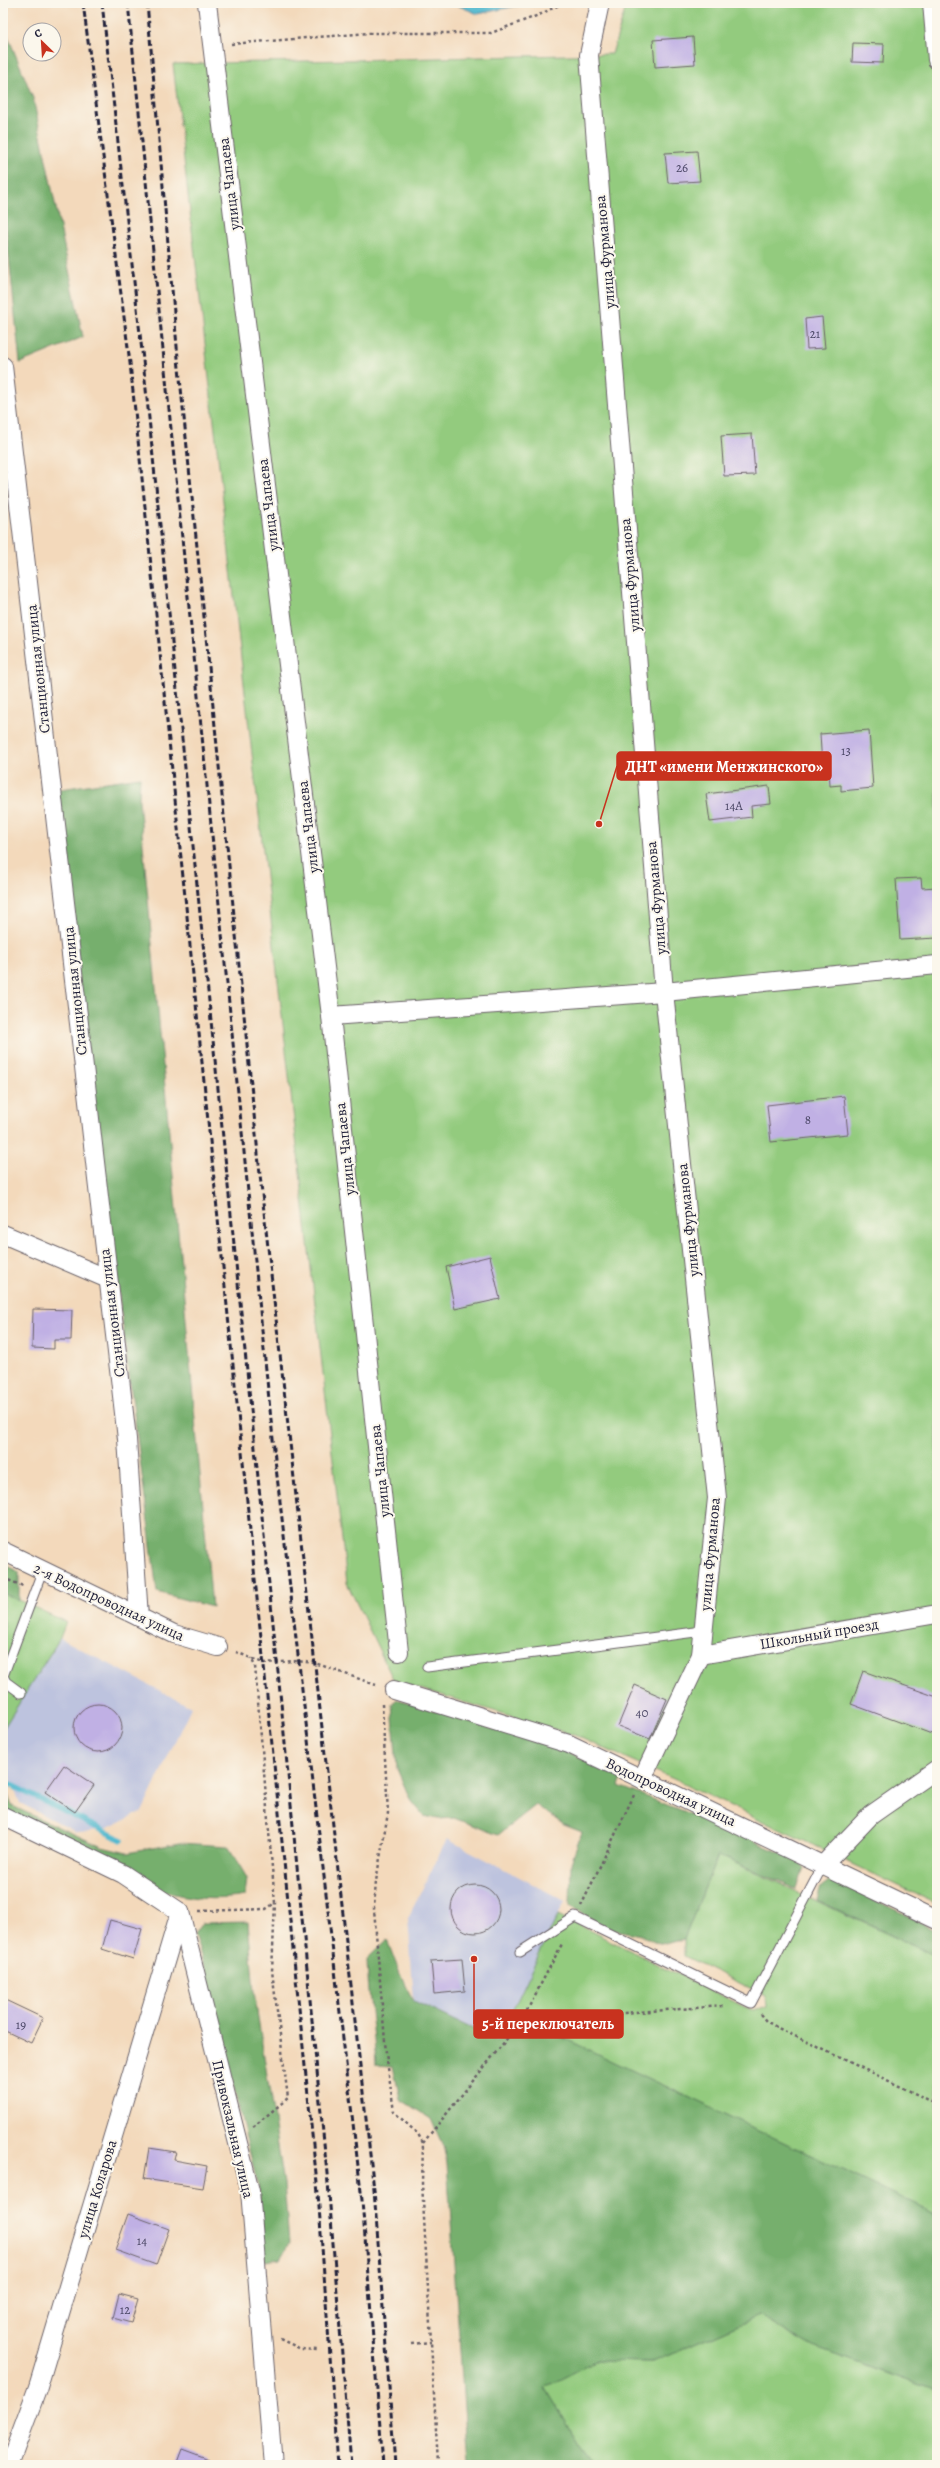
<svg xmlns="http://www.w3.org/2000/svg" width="940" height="2468" viewBox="0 0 940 2468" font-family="Alegreya,serif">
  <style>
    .industrial { fill: #bdc3de }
    .green { fill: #93cb7e; stroke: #5a765c }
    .forest { fill: #76af6d; stroke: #4c6854 }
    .water { fill: #52b9cf; stroke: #3a6e85 }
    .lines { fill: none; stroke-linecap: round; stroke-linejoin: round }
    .stream { stroke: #52b9cf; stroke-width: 5.5 }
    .building { fill: #c0b0e4 }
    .lane-casing { stroke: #6b6268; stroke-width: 11 }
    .street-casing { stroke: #6b6268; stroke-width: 20 }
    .path { stroke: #6b6268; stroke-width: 2.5; stroke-dasharray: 3 3; stroke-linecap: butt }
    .lane { stroke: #fff; stroke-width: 9 }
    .street { stroke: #fff; stroke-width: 18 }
    .rail { stroke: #22223b; stroke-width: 3; stroke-dasharray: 6 3; stroke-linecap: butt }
    .labels { text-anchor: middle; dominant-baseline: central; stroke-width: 4; stroke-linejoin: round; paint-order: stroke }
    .number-label { font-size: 13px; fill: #4a4665 }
    .street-label { font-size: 15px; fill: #22223b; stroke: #fbf7ec }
    .leader { fill: none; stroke: #c8321e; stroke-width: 1.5 }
    .callout-dot { fill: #c8321e; stroke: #fbf7ec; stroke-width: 1.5 }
    .callout { fill: #c8321e; stroke: #c8321e; stroke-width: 1.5 }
    .callout-label { font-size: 16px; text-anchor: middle; font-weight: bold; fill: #fff }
  </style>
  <rect width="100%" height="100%" fill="#fbf7ec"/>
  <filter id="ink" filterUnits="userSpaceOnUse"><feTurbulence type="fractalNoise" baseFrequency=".025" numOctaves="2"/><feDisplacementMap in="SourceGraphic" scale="8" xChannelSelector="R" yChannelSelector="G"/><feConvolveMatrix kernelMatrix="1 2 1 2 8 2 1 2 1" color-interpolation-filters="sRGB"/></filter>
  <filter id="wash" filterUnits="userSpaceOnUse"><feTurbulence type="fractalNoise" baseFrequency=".012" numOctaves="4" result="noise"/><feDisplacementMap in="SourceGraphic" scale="16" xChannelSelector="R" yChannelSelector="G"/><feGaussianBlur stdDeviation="0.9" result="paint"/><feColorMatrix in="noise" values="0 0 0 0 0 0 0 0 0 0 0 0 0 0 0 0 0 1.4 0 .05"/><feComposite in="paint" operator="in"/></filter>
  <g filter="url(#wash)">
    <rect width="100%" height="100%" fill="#f3d9bb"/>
    <g class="industrial">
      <polygon points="60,1638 191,1707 142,1812 104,1830 76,1832 20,1803 3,1758 3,1729"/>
      <polygon points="447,1839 565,1901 498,2041 414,2001 408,1918"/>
    </g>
    <g class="green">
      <polygon points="627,3 937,3 937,1904 678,1781 574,1735 394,1681 347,1583 173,64 612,54"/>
      <polygon points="3,1593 66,1622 60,1638 3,1729"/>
      <polygon points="718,1855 937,1957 937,2215 551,2032 498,2041 558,1915 753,2011 767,2006 766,1996 684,1956 684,1939"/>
      <polygon points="759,2316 813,2347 937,2391 937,2465 596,2465 576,2439 545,2387 596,2361 653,2362"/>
    </g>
    <g class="forest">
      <polygon points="3,24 33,98 83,337 20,363 3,198"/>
      <polygon points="140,777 139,800 212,1607 157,1592 54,790"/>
      <polygon points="3,1564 19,1572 19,1601 3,1593"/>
      <polygon points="397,1699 570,1753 623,1775 619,1786 723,1827 800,1862 805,1868 796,1889 718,1855 684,1939 666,1944 654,1942 642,1935 610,1929 570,1906 571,1863 582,1832 564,1825 536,1805 498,1835 454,1818 438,1819 424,1816 410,1799 397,1769 392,1704"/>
      <path d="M3 1782 12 1806 102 1847 127 1853 180 1843 228 1846 247 1878 245 1896C217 1901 187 1899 161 1890L3 1809Z"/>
      <polygon points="829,1881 838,1882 937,1930 937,1957 817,1900 821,1887"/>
      <polygon points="248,1922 254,1992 284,2184 289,2243 280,2259 265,2261 259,2190 201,1956 194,1934 202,1923"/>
      <path d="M387 1940 400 1974 414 2001 498 2041 530 2028 551 2032 937 2215V2391L813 2347 759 2316 653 2362 596 2361 545 2387 576 2439 596 2465H468L447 2163 443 2146 431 2119 400 2099 393 2066 376 2065C374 2030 368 1995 367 1959Z"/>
    </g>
    <polygon class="water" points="452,3 531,3 478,14"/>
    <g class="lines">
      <polyline class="stream" points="3,1781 122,1840"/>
    </g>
    <g id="blocks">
      <g class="building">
        <polygon points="693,37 695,64 655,67 653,40"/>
        <polygon points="853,43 884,44 883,63 852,62"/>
        <polygon points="697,151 700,181 668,183 665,153"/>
        <polygon points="822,317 825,348 807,349 805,319"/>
        <polygon points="752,434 755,475 724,476 721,436"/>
        <polygon points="869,730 873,788 841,791 841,785 830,786 829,765 822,766 820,734"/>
        <polygon points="769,786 771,804 751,806 752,817 710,822 706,794"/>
        <polygon points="921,878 922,888 937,887 937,938 900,940 896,879"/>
        <polygon points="844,1096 848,1134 771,1142 767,1105"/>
        <polygon points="490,1256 500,1299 455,1309 446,1267"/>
        <polygon points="33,1309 72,1310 71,1340 54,1340 54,1349 32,1348"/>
        <polygon points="863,1671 937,1697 937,1736 851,1704"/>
        <polygon points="635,1685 667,1699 650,1739 618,1726"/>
        <circle cx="98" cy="1728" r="24"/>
        <polygon points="64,1765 94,1785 75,1812 45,1792"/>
        <circle cx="475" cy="1909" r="24"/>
        <polygon points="110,1920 142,1929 133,1959 102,1949"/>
        <polygon points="462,1959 465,1991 434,1994 431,1961"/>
        <polygon points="3,1999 43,2018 31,2043 3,2030"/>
        <polygon points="149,2148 176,2152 174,2160 207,2166 203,2188 144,2179"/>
        <polygon points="128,2214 169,2229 156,2265 115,2250"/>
        <polygon points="119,2294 138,2299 131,2323 113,2318"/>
        <polygon points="182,2449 209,2459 207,2465 176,2465"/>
      </g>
    </g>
  </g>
  <g filter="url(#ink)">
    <use href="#blocks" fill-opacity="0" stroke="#6b6268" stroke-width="1"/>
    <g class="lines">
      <defs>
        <g id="lane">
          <polyline points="427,1667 703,1631"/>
          <polyline points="21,1693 6,1682 3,1676 42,1572"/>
          <polyline points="520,1952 575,1917 751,2003 823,1865"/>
        </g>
        <g id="street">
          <polyline points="207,3 331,1016 399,1652"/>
          <polyline points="600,3 589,55 664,992 717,1498 701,1655 642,1779"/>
          <polyline points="932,3 937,60"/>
          <polyline points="3,366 127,1439 139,1617"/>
          <polyline points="331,1016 664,992 937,965"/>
          <polyline points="3,1234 108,1279"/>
          <polyline points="3,1551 174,1634 218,1647"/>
          <polyline points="701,1655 937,1614"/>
          <polyline points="394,1690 569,1744 937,1920"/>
          <polyline points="3,1816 123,1874 180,1912 250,2191 273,2465"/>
          <polyline points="823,1865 871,1815 937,1769"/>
          <polyline points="9,2465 38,2387 180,1912"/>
        </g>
      </defs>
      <use href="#lane" class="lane-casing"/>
      <use href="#street" class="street-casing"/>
      <g class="path">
        <polyline points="231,44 369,33 491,33 539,15 563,3"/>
        <polyline points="3,1578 23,1586"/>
        <polyline points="236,1652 263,1663 297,1661 315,1663 376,1685"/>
        <polyline points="382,1704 388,1813 376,1881 374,1909 386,2053 394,2112 418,2134 423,2143 422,2183 438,2465"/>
        <polyline points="581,1906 634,1795"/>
        <polyline points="199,1911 266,1909 275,1903 255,1666 251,1658"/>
        <polyline points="760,2014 766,2021 778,2028 937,2104"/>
        <polyline points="522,2020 723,2006"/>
        <polyline points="253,2127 288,2098 272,1971 275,1903"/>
        <polyline points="423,2143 522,2020 563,1942"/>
        <polyline points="280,2339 301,2349 317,2350"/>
        <polyline points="411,2344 431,2342"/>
      </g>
      <use href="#lane" class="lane"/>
      <use href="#street" class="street"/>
      <g class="rail">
        <polyline points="83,3 130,363 145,507 318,2193 338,2465"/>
        <polyline points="102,3 143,360 277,1662 329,2194 351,2465"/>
        <polyline points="128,3 275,1459 362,2200 383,2465"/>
        <polyline points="147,3 178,358 262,1194 374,2190 395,2465"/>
      </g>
    </g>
  </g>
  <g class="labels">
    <g class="number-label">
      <text x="682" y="167">26</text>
      <text x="815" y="333">21</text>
      <text x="846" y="750">13</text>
      <text x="734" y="805">14А</text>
      <text x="808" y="1119">8</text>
      <text x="642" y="1712">40</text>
      <text x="21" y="2024">19</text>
      <text x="142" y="2240">14</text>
      <text x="125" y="2309">12</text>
    </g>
    <g class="street-label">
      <text transform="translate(229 184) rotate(-97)">улица Чапаева</text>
      <text transform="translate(605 252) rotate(-95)">улица Фурманова</text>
      <text transform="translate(268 505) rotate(-97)">улица Чапаева</text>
      <text transform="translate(630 575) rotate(-95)">улица Фурманова</text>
      <text transform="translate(38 669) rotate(-96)">Станционная улица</text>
      <text transform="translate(308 827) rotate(-97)">улица Чапаева</text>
      <text transform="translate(656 898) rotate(-95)">улица Фурманова</text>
      <text transform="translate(75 991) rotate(-96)">Станционная улица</text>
      <text transform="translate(345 1149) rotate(-96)">улица Чапаева</text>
      <text transform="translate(688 1220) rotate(-96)">улица Фурманова</text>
      <text transform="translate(112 1313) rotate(-97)">Станционная улица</text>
      <text transform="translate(380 1471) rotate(-96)">улица Чапаева</text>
      <text transform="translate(710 1554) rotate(-85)">улица Фурманова</text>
      <text transform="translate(109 1602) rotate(25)">2-я Водопроводная улица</text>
      <text transform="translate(819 1634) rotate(-10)">Школьный проезд</text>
      <text transform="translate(671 1792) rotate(25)">Водопроводная улица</text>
      <text transform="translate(233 2129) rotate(77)">Привокзальная улица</text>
      <text transform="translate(97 2189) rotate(-73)">улица Коларова</text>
    </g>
  </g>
  <path class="leader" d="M599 824L617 766M474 1959L474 2024"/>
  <g class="callout-dot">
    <circle cx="599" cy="824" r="4"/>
    <circle cx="474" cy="1959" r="4"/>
  </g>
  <g class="callout">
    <rect x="617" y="752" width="214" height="28" rx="4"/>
    <rect x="474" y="2010" width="149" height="28" rx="4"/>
  </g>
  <g class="callout-label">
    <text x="724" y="772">ДНТ «имени Менжинского»</text>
    <text x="548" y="2029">5-й переключатель</text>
  </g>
  <rect width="940" height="2468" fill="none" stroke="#fbf7ec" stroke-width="16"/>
  <g transform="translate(42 42) rotate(335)"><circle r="19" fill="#fbf7ec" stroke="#a4a2a5"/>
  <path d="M0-3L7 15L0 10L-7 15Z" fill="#c8321e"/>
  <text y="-6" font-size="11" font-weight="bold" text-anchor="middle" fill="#22223b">С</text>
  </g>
</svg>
